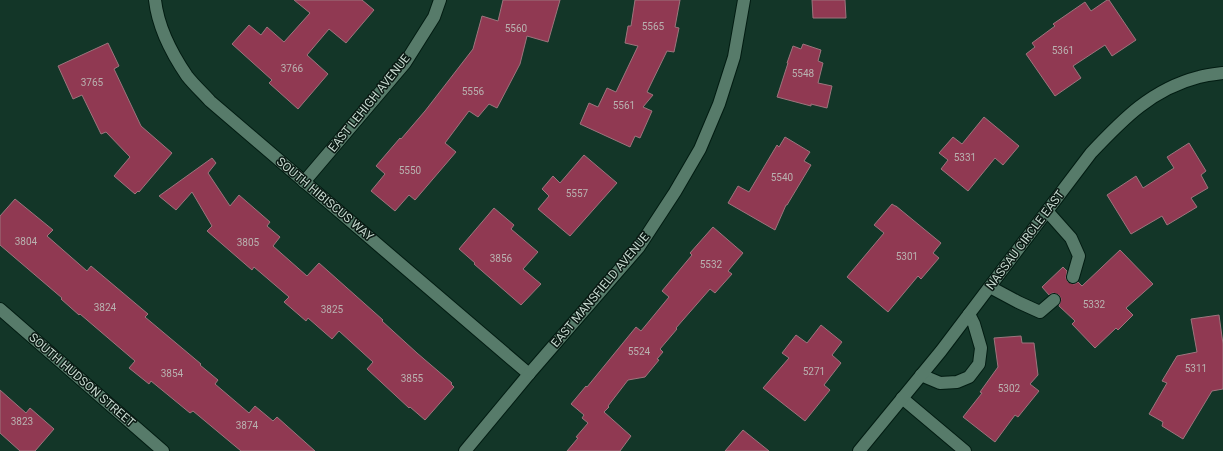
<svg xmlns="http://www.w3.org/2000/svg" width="1223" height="451" viewBox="0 0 1223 451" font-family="Roboto,sans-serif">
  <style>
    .building { fill: #903952; stroke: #9c757d }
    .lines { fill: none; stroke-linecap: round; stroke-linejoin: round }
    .lane-casing { stroke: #021c12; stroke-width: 14 }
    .street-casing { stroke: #021c12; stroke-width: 14 }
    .lane { stroke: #577b6a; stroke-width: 12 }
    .street { stroke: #577b6a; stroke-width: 12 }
    .labels { text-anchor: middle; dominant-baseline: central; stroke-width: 3; stroke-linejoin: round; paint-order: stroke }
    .number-label { font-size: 10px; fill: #b9b2b0 }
    .street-label { font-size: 12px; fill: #c7dad0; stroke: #0b1a14 }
  </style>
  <rect width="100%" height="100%" fill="#133628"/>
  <g class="building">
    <polygon points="294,0 362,0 374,10 346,43 329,29 307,55 328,74 298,109 269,83 272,80 232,44 249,25 261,35 267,27 284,42 310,13"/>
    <polygon points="503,0 560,0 548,42 527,36 520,64 497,108 489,104 478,117 469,111 445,143 456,152 415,200 409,195 395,211 371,191 385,174 376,166 400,138 401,139 425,111 473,49 482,16 498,21"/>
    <polygon points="635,0 680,0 675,27 679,28 674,52 667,51 647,92 653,95 643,107 652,111 640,138 635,136 630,147 580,124 589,103 598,107 607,88 616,92 638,46 625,43 628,26 631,26"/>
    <polygon points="812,0 845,0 846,18 813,18"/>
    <polygon points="1107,0 1109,0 1136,40 1112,56 1105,45 1073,66 1081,78 1055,96 1026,54 1035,47 1032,43 1055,26 1053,24 1085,2 1091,11"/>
    <polygon points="108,43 119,66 114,69 141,126 172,153 139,192 138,191 135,194 114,176 130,157 106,132 101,134 82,95 73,99 58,66"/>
    <polygon points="803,44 821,50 818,61 823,63 818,83 832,86 827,108 811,104 811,106 777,97 788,63 787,63 793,46 801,49"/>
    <polygon points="984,117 1019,146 1003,165 995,158 968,191 941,169 948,160 939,153 953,137 962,144"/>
    <polygon points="785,137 810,152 804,161 811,165 787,205 786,205 775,230 728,203 738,186 749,192 777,145 779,147"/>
    <polygon points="1189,143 1206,171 1201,175 1208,188 1191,198 1197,207 1167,225 1162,216 1131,234 1107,195 1136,176 1143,188 1174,168 1167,157"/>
    <polygon points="584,155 617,183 570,236 538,209 549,196 542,189 553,176 560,183"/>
    <polygon points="212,158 216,163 208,173 230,206 239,195 270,222 267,226 280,237 273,246 307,276 319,263 383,320 382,321 417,353 452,383 451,384 454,387 425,420 410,407 409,408 367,369 373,362 339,331 332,339 308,318 306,321 284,302 289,297 254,267 252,270 207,231 212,226 192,192 176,210 159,196"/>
    <polygon points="15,199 53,230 47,236 87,271 91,266 148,314 145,317 201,364 200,365 218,380 215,384 249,413 255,406 273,421 277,417 315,451 241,451 193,411 190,413 151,381 149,384 129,368 135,361 80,314 79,315 61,299 62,298 0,245 0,216"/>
    <polygon points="892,204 895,206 896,206 941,243 933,253 939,258 921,279 918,276 888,312 847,277 884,233 874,225"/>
    <polygon points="494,208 514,225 511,229 538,252 523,269 541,284 521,305 474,264 475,263 459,249"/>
    <polygon points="713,227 743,253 728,271 732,274 715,293 710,289 676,328 677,329 660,349 663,352 657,359 659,360 645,377 628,380 608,406 609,407 604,412 631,436 620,451 567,451 578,438 576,437 588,423 582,418 584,415 571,404 586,386 587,387 636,327 641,331 669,297 662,291 692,255 690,253"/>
    <polygon points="1120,250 1153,284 1126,308 1133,315 1118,330 1116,328 1095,348 1072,324 1075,321 1059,306 1061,299 1059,295 1053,293 1049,295 1042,287 1063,267 1067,271 1066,278 1068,282 1074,284 1078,282 1082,286"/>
    <polygon points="1219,315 1223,344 1223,389 1212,391 1183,439 1162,426 1163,422 1149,414 1167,383 1162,381 1177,356 1197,352 1191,319"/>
    <polygon points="821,325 842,342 832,355 841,363 824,385 830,390 805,421 763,388 789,358 782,353 796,335 807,343"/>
    <polygon points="1021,336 1022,343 1034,343 1038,375 1030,384 1039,391 1018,417 1015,415 995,442 963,417 982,393 980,392 998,367 994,338"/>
    <polygon points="0,390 26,413 30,408 54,429 35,451 20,451 0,433"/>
    <polygon points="743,430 769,451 725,451"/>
  </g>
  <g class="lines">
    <defs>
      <g id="lane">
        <polyline points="1047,211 1071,238 1079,256 1073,277"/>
        <polyline points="990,287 1018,302 1040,312 1054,300"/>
        <polyline points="921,375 940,383 957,382 969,377 979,364 981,348 974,324 969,314"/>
        <polyline points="902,398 965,451"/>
      </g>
      <g id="street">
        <path d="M155 0C158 27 172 54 187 76 194 85 203 93 210 101L529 374"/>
        <polyline points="304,182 405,63 434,17 440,0"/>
        <polyline points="0,309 163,451"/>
        <polyline points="465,451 529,374 639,247 675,192 700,149 719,104 734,57 744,0"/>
        <path d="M859 451 941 351 1091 153C1123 119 1152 89 1199 77 1206 75 1215 74 1223 73"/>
      </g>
    </defs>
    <use href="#lane" class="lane-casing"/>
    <use href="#street" class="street-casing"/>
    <use href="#lane" class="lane"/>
    <use href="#street" class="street"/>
  </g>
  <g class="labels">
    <g class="number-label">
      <text x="653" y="26">5565</text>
      <text x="516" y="28">5560</text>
      <text x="1063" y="50">5361</text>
      <text x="292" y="68">3766</text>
      <text x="803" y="73">5548</text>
      <text x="92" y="82">3765</text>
      <text x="473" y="91">5556</text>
      <text x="624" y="105">5561</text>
      <text x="965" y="157">5331</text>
      <text x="410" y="170">5550</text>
      <text x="782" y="177">5540</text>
      <text x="577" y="193">5557</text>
      <text x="26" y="241">3804</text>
      <text x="248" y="242">3805</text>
      <text x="907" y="256">5301</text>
      <text x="501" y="258">3856</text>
      <text x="711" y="264">5532</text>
      <text x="1094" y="304">5332</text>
      <text x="105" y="307">3824</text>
      <text x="332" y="309">3825</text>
      <text x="639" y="351">5524</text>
      <text x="1196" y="368">5311</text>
      <text x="814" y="371">5271</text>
      <text x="172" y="373">3854</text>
      <text x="412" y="378">3855</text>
      <text x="1009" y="388">5302</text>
      <text x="22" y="421">3823</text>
      <text x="247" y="425">3874</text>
    </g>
    <g class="street-label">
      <text transform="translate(369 103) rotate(-51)">EAST LEHIGH AVENUE</text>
      <text transform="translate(325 199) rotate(40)">SOUTH HIBISCUS WAY</text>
      <text transform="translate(1025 240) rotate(-53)">NASSAU CIRCLE EAST</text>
      <text transform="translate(600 290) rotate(-50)">EAST MANSFIELD AVENUE</text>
      <text transform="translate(82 380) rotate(41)">SOUTH HUDSON STREET</text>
    </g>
  </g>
</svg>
